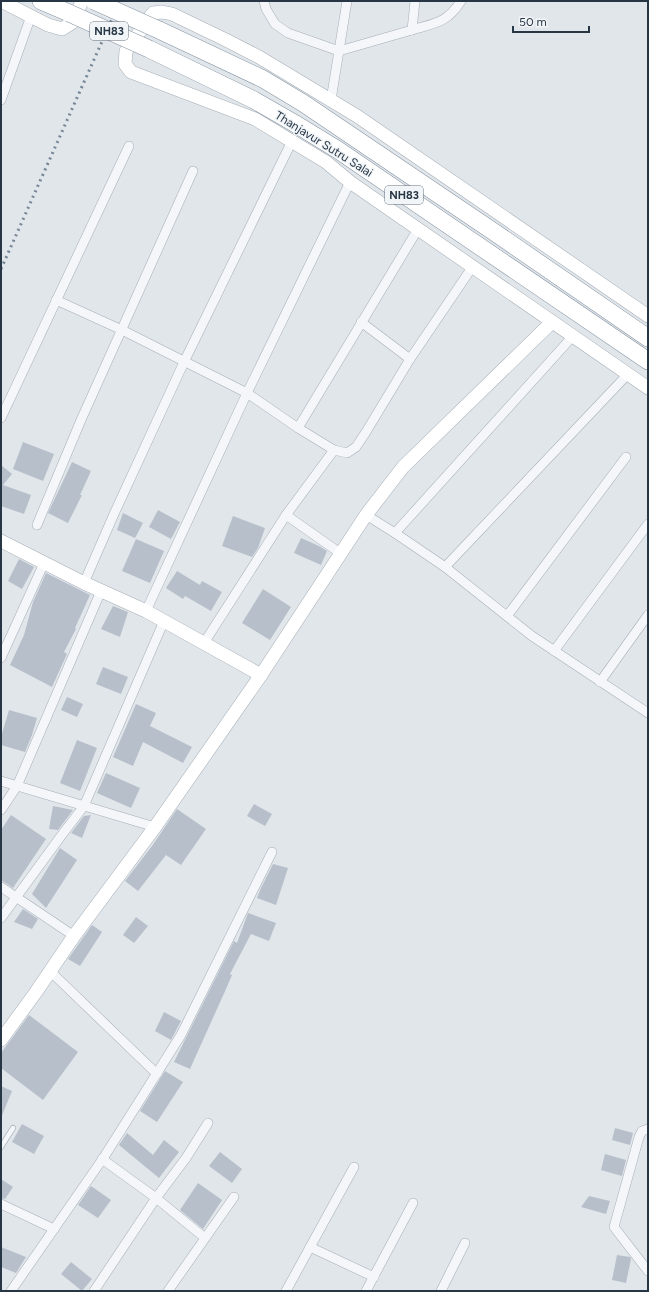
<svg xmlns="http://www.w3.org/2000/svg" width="649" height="1292" viewBox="0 0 649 1292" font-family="Figtree,sans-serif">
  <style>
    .building { fill: #b7c0ca }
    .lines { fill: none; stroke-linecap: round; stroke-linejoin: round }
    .lane-casing { stroke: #a5aeb6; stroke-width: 6 }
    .street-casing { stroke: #a5aeb6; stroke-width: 10 }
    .secondary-casing { stroke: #a5aeb6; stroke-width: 14 }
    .highway-casing { stroke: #8695a3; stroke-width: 18 }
    .lane { stroke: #f4f6f9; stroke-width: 4.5 }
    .street { stroke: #f4f6f9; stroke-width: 9 }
    .secondary { stroke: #fff; stroke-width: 13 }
    .highway { stroke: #fff; stroke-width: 17 }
    .rail { stroke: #788797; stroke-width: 3; stroke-dasharray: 2 4; stroke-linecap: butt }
    .highway-bridge-casing { stroke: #8695a3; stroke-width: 18; stroke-linecap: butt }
    .highway-bridge { stroke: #fff; stroke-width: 17 }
    .labels { text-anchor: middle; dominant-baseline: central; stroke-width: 3; stroke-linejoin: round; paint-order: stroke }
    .shield { fill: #f1f5f8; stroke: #646f7b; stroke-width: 1 }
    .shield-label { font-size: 11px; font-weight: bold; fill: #273645 }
    .street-label { font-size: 12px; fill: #273645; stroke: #f1f5f8 }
  </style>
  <rect width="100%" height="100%" fill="#e1e6eb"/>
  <g class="building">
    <polygon points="23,442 54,454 43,481 13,469"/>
    <polygon points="72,462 91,471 80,495 82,495 68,523 48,513"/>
    <polygon points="1,465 12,474 3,485 31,495 24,514 1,506"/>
    <polygon points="158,510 180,522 171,539 149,527"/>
    <polygon points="123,513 143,523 135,538 117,530"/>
    <polygon points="233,516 265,528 258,548 252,557 222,546"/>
    <polygon points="301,538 319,546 327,551 321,565 294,553"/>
    <polygon points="136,539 164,551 150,583 122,571"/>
    <polygon points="19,559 34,567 22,589 8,581"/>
    <polygon points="177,571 200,585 202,581 222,592 211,611 185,596 183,599 166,588"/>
    <polygon points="46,573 90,595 75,628 76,629 64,652 67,654 52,687 10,665 24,635 33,602"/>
    <polygon points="263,589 291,607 270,640 242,623"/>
    <polygon points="113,606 128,612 120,637 101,629"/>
    <polygon points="103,667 128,677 121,694 96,684"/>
    <polygon points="67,697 83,704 77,717 61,710"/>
    <polygon points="136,704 156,713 150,726 192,747 183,763 143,742 133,766 113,757"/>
    <polygon points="9,710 37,718 32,735 25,752 1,745 1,737"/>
    <polygon points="77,740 97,748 80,791 60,783"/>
    <polygon points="106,773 140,788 131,808 97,793"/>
    <polygon points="254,804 272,814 265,826 247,816"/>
    <polygon points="53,806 73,810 58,830 49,829"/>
    <polygon points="177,809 206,829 181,865 166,855 138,891 125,881 152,846"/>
    <polygon points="11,815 46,839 13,888 1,880 1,830"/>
    <polygon points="91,815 82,838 71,833 84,816"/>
    <polygon points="60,848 77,860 46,908 32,894"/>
    <polygon points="273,864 288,868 276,905 257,898 261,888"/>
    <polygon points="23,909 38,919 32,929 14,922"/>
    <polygon points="248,913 276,923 269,941 251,934 230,974 232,975 226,989 190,1069 174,1062 234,941 237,943"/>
    <polygon points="136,917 148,926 134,943 123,935"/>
    <polygon points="92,925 102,932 80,966 68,959"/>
    <polygon points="164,1012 181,1021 171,1040 155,1031"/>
    <polygon points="29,1015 78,1052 43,1100 1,1068 1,1053"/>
    <polygon points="165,1071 183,1082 157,1122 140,1111"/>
    <polygon points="1,1086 12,1091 1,1118"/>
    <polygon points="22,1124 44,1136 34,1154 12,1142"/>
    <polygon points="615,1128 633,1133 630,1145 612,1140"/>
    <polygon points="127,1133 153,1155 164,1140 179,1152 159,1178 119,1145"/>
    <polygon points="220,1152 242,1169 232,1183 209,1166"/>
    <polygon points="605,1154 626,1160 622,1176 601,1170"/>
    <polygon points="1,1179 13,1187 5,1199 1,1198"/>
    <polygon points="198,1183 222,1200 203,1229 180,1210"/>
    <polygon points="91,1186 111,1200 98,1218 78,1205"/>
    <polygon points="589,1196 610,1201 606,1214 581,1207"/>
    <polygon points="1,1247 26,1257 16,1273 1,1267"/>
    <polygon points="617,1255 630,1257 631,1259 626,1283 612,1280"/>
    <polygon points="71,1262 92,1279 82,1291 61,1274"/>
  </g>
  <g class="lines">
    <defs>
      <polyline id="lane" points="1,1147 13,1128"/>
      <g id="street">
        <polyline points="264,1 266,9 275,24 288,33 339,51 412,30 415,1"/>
        <path d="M412 30C435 23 447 23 461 1"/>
        <polyline points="1,100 31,16"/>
        <polyline points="331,100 347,1"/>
        <polyline points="56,300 122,330 247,393 298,428 334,450 347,453 356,447 366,432 410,359 473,266"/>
        <polyline points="361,322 410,359"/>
        <polyline points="1,418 129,146"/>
        <polyline points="298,428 418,229"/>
        <polyline points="286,515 340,553"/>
        <polyline points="366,515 395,533 445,567 532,636 648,713"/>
        <polyline points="37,525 81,420 193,171"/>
        <polyline points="395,533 573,336"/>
        <polyline points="445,567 628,374"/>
        <polyline points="84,583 114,514 184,362 292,141"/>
        <polyline points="146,611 247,393 350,182"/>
        <polyline points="507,616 626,457"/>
        <polyline points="204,643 286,515 334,450"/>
        <polyline points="554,651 648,524"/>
        <polyline points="1,658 44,563"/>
        <polyline points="600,682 648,615"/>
        <polyline points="1,781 155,827"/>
        <polyline points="1,810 17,786 101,591"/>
        <polyline points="1,887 74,936"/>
        <polyline points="1,918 61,836 84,806 164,621"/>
        <polyline points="50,971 157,1074"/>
        <polyline points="648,1129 642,1131 639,1137 614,1227 648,1271"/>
        <polyline points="102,1159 156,1198 205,1238"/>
        <polyline points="1,1204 54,1229"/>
        <polyline points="310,1247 374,1277"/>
        <polyline points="11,1291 104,1157 181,1035 272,852"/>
        <polyline points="94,1291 156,1198 186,1158 208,1123"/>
        <polyline points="168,1291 234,1197"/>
        <polyline points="286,1291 354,1167"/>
        <polyline points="366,1291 413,1203"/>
        <polyline points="441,1291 465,1243"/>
      </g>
      <g id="secondary">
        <polyline points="1,1 48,25 62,29 73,22 82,1"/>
        <polyline points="648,316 357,116 259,57 226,40 172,14 162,12 153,13 126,51 125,64 131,72 255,119 326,162 350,182 648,388"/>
        <polyline points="1,541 84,583 146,611 261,675"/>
        <polyline points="1,1040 36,992 74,936 155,827 261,675 366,515 403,467 552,322"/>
      </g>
      <g id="highway">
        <polyline points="41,1 69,13"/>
        <polyline points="159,30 263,79 303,103 494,232 648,338"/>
        <polyline points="149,49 254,100 294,123 338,150 648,361"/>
      </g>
    </defs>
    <use href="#lane" class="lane-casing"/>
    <use href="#street" class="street-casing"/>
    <use href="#secondary" class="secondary-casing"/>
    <use href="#highway" class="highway-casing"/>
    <use href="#lane" class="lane"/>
    <use href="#street" class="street"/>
    <use href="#secondary" class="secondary"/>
    <use href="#highway" class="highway"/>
    <polyline class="rail" points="1,269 120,1"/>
    <defs>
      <g id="highway-bridge">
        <polyline points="94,1 159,30"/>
        <polyline points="69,13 149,49"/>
      </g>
    </defs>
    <use href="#highway-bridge" class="highway-bridge-casing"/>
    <use href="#highway-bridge" class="highway-bridge"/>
  </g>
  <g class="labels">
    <g class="shield">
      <rect x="90" y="22" width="38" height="18" rx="3"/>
      <rect x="385" y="186" width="38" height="18" rx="3"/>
    </g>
    <g class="shield-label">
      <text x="109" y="31">NH83</text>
      <text x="404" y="195">NH83</text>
    </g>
    <g class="street-label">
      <text transform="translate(324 144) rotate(32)">Thanjavur Sutru Salai</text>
    </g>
  </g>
  <rect width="649" height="1292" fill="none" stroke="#273645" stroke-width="4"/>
  <path d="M513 26v6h76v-6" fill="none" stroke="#273645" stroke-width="2"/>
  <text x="519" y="26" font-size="12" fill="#273645" stroke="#f1f5f8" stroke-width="3" paint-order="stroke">50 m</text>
</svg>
